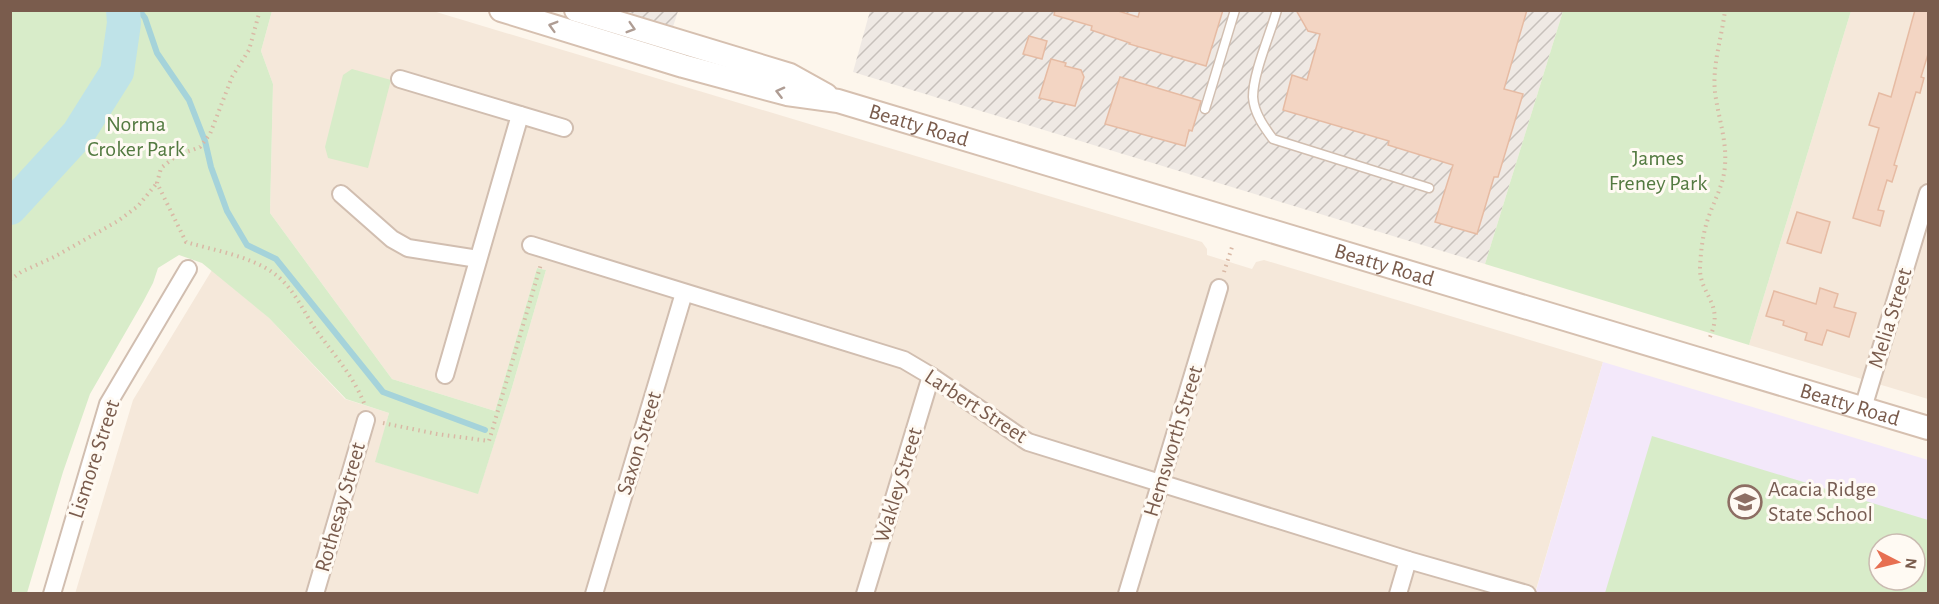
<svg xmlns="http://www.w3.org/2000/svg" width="1939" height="604" viewBox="0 0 1939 604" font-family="'Alegreya Sans',sans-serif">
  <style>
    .residential { fill: #f5e8da }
    .industrial { fill: url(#industrial-furrows) }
    .education { fill: #f3e8fa; fill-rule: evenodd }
    .park { fill: #d8ecc9; fill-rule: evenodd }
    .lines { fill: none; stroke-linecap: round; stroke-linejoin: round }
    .stream { stroke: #a5d3da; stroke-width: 6 }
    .river { stroke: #bfe3e8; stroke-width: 34 }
    .building { fill: #f3d5c3; stroke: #e6bba3; stroke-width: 1.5 }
    .lane-casing { stroke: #d1beb0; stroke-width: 11 }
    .street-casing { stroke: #d1beb0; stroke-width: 20 }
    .secondary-casing { stroke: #d6c0b0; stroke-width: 26 }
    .path { stroke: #d9b8a5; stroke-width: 4; stroke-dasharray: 1.5 4.5; stroke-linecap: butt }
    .lane { stroke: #fff; stroke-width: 8 }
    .street { stroke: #fff; stroke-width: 16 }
    .secondary { stroke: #fff; stroke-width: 22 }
    .oneway { stroke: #af9d94 }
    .labels { text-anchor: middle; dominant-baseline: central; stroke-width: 6; stroke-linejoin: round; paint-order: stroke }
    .park-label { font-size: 22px; fill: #537a41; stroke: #fffaf3 }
    .street-label { font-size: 22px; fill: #7a5c4d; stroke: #fffaf3 }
    .education-label { font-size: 22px; fill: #785e54; stroke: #fffaf3; text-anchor: start }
  </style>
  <defs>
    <pattern id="industrial-furrows" width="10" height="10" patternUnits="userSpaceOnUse" patternTransform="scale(1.5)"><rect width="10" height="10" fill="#efe9e4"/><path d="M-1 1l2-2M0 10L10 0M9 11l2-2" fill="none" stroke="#c7c0bb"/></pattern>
  </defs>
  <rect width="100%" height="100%" fill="#fdf6ec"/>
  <g class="residential">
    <polygon points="272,11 433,11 1202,242 1207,249 1207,255 1252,269 1256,262 1264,260 1603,362 1535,593 75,594 133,400 212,270 269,318 345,399 389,413 376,462 478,493 511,391 546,270 537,268 495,411 392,379 270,213 273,84 261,51"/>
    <polygon points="1851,11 1928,11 1928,399 1749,345"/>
  </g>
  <g class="industrial">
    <polygon points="626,11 678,11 672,30"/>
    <polygon points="870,11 1563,11 1485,264 853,72"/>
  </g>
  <path class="education" d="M1603 362 1928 460V593L1535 594ZM1879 544H1915V580H1879Z"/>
  <g class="park">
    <polygon points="10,11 272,11 261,51 273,84 270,213 392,379 495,411 537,268 546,270 511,391 478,494 375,462 389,413 346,399 269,318 202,263 179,255 158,268 153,283 143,302 90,394 63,472 27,593 11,593"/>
    <polygon points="1563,11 1851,11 1749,345 1485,264"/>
    <polygon points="352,69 391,80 368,168 328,158 325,147 343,75"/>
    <path d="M1652 436 1928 520V593H1605ZM1879 544H1915V580H1879Z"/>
  </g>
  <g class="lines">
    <polyline class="stream" points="139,10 145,18 157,53 189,100 205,141 211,167 227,211 247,245 276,259 383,392 485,430"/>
    <polyline class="river" points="10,208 78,134 117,72 124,23 123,10"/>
  </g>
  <g class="building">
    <polygon points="1055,10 1115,10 1138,17 1140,10 1223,10 1206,66 1129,44 1130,43 1091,30 1092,26 1054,15"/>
    <polygon points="1296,10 1527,10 1504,89 1523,94 1498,177 1494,177 1477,234 1435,222 1453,165 1388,145 1389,141 1283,110 1292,75 1307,80 1320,34 1308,31"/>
    <polygon points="1915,10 1929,10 1929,51 1921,77 1924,78 1920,93 1916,92 1894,165 1897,166 1892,182 1887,180 1878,210 1884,211 1880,226 1853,218 1879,128 1869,125 1879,93 1891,97"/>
    <polygon points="1029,36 1047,41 1042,59 1023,54"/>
    <polygon points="1051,59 1066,63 1065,66 1081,70 1084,77 1075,106 1039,98"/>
    <polygon points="1120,77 1201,101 1192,131 1189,130 1185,146 1105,124"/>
    <polygon points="1797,212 1830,222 1821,253 1787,243"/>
    <polygon points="1820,288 1838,294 1834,307 1856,313 1849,337 1827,330 1822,345 1805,340 1807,333 1783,325 1784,321 1766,316 1774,291 1816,304"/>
  </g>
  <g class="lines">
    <defs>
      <g id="lane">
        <path d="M1277 10C1270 35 1253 73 1253 97 1254 113 1264 127 1273 139L1429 188"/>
        <polyline points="1205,109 1235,10"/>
      </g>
      <g id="street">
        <polyline points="400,79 564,128"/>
        <polyline points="341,194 392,239 408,248 478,259"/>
        <polyline points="531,245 904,360 931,376 1028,442 1408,560 1527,594"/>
        <polyline points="445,375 520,115"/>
        <polyline points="1863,408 1928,193"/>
        <polyline points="52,594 108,404 188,269"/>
        <polyline points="315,594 366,420"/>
        <polyline points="594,594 684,293"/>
        <polyline points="865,594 931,376"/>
        <polyline points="1127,594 1219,288"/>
        <polyline points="1398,594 1408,560"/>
      </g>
      <g id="secondary">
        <path id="s1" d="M501 10 683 66 787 94 838 101 1928 428"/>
        <polyline points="576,10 790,75 826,95"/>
      </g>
    </defs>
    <use href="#lane" class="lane-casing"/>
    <use href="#street" class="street-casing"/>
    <use href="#secondary" class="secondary-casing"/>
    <g class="path">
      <path d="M260 10 249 50 232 77 210 134 200 147 176 156 161 168 157 183 186 242C213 250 249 256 272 272 293 286 303 311 316 330 334 355 352 374 364 403"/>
      <polyline points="1224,272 1233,244"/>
      <polyline points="10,280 21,272 54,257 118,221 138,206 157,183"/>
      <path d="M1710 337C1725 303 1699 295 1700 267 1701 249 1703 231 1710 213 1716 197 1724 183 1725 165 1727 140 1718 117 1715 92 1712 65 1722 37 1725 10"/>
      <polyline points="383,423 437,434 489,441 541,264"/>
    </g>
    <use href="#lane" class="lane"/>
    <use href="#street" class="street"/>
    <use href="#secondary" class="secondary"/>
  </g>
  <defs><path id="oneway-chevron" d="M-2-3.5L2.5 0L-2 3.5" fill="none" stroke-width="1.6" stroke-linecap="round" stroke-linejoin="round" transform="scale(1.5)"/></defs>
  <g class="oneway">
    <use href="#oneway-chevron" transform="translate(553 26) rotate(-164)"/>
    <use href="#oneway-chevron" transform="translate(631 28) rotate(17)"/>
    <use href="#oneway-chevron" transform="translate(780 92) rotate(-166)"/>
  </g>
  <defs>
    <symbol id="school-ring" viewBox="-11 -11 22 22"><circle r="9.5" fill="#fffaf3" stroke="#8d6e63" stroke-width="1.5"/><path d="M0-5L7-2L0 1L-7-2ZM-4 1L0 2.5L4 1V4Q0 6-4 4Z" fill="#8d6e63"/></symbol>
  </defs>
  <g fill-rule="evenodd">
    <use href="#school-ring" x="1726" y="483" width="38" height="38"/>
  </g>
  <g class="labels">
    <g class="park-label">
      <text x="136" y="124">Norma<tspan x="136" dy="25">Croker Park</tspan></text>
      <text x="1658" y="158">James<tspan x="1658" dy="25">Freney Park</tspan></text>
    </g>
    <g class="street-label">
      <text stroke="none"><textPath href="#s1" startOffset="434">Beatty Road</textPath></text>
      <text stroke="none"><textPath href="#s1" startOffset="920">Beatty Road</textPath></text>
      <text transform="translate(1890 318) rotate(-73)">Melia Street</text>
      <text stroke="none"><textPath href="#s1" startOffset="1406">Beatty Road</textPath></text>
      <text transform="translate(976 406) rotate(33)">Larbert Street</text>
      <text transform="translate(1173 441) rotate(-73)">Hemsworth Street</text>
      <text transform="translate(639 443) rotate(-73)">Saxon Street</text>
      <text transform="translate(94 459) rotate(-72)">Lismore Street</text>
      <text transform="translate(898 485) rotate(-73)">Wakley Street</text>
      <text transform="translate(340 507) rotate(-74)">Rothesay Street</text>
    </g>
    <g class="education-label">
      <text x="1768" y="489">Acacia Ridge<tspan x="1768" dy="25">State School</tspan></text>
    </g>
  </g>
  <rect width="1939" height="604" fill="none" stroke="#7a5c4d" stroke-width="24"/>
  <g transform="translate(1897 562) rotate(97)"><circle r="28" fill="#fffaf3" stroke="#cabbb1" stroke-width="1.5"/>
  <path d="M0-4.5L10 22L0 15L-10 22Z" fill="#e76f51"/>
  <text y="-9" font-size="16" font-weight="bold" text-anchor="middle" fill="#7a5c4d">N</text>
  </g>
</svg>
